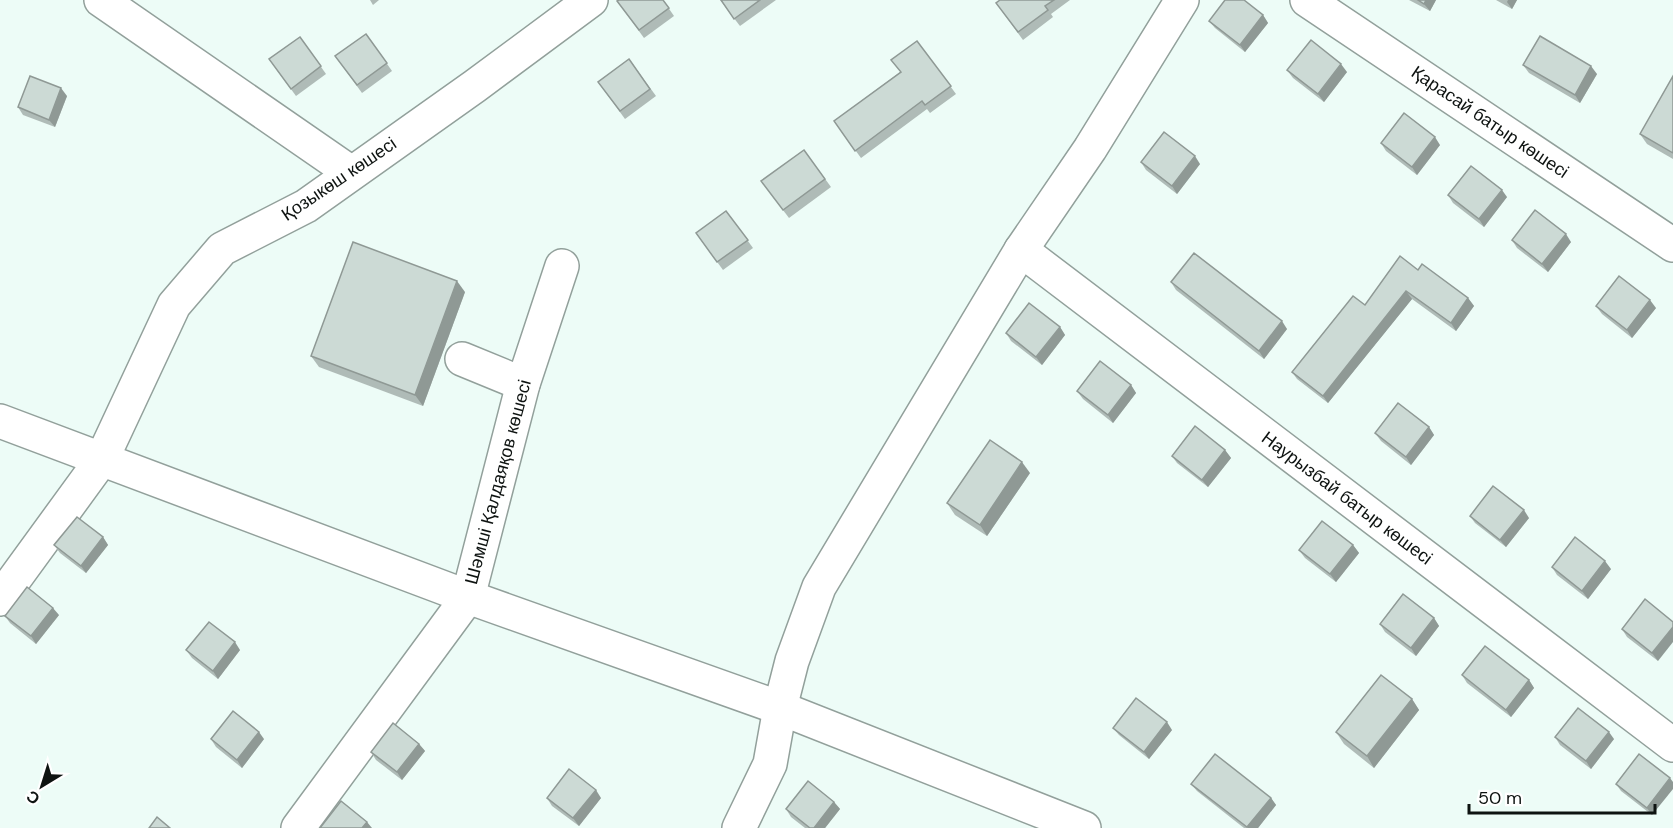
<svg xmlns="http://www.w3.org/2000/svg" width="1673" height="828" viewBox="0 0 1673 828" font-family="'DM Sans',sans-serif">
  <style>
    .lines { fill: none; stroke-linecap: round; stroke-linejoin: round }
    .minor-casing { stroke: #92a09b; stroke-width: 36 }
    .minor { stroke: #fff; stroke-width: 33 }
    .wall { fill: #afbbb7 }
    .shaded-wall { fill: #8f9995 }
    .building { fill: #ccdad5; stroke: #8f9995; stroke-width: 1.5 }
    .labels { text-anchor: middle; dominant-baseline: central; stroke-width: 6; stroke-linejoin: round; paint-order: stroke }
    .street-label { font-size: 18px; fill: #0e1311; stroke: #fff }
  </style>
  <rect width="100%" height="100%" fill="#edfcf7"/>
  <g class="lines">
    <defs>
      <g id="minor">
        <polyline points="101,0 350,172"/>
        <polyline points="1307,0 1673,245"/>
        <polyline points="1021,250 1673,745"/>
        <polyline points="462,359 523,384"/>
        <polyline points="0,421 468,597 780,708 1084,828"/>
        <polyline points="0,599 102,459 174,305 222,249 306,206 475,86 591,0"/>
        <polyline points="298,828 468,597 523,384 562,266"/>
        <polyline points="739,828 770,764 780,708 792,661 819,587 1021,250 1090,149 1182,0"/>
      </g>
    </defs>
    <use href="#minor" class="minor-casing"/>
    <use href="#minor" class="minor"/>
  </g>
  <g class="wall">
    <polygon points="370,0 379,0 373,5"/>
    <polygon points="663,0 674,16 644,38 617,1"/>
    <polygon points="720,0 776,0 740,26"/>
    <polygon points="1000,0 1070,0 1051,14 1053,17 1023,40 996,3"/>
    <polygon points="1409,0 1436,0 1430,11"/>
    <polygon points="1496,0 1517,0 1512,9"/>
    <polygon points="1263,15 1268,23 1245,52 1215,28 1209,21"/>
    <polygon points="366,34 392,71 362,93 335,56"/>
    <polygon points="300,37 326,74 296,96 269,59"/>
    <polygon points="917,41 956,94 930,113 927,109 861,158 834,121 900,72"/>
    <polygon points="629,59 656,96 625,119 598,82"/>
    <polygon points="1523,65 1597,74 1580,103 1529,73"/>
    <polygon points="1287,70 1347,72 1324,102 1293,78"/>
    <polygon points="1673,76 1673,159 1647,144 1640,134"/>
    <polygon points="67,96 55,127 23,115 18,107"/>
    <polygon points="1381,143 1440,145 1417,175 1386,151"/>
    <polygon points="804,150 831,187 789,218 761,181"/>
    <polygon points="1141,162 1200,164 1177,194 1146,170"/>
    <polygon points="1448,195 1507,197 1484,227 1453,203"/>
    <polygon points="726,211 753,248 723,270 696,233"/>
    <polygon points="1512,240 1571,242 1548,272 1517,248"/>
    <polygon points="1418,270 1468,298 1474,306 1456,331 1412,299 1328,403 1297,379 1292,372 1365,305"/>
    <polygon points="1171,282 1287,329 1264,359 1176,290"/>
    <polygon points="465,292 423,406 319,367 311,356"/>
    <polygon points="1596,306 1656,308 1632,338 1602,314"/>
    <polygon points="1060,327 1065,335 1042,365 1011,341 1006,333"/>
    <polygon points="1131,385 1136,393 1113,423 1083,399 1077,391"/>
    <polygon points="1429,427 1434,435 1411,465 1381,441 1375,433"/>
    <polygon points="1225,450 1231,458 1208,487 1177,463 1172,456"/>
    <polygon points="1030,473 987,536 955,515 947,503"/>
    <polygon points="1470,516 1529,518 1506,547 1475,523"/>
    <polygon points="103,537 108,545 86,573 60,553 54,545"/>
    <polygon points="1353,545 1359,553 1336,582 1305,558 1299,550"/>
    <polygon points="1552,567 1611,569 1588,599 1557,575"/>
    <polygon points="1645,599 1658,661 1627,637 1622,629"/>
    <polygon points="59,615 36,644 10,623 5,616"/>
    <polygon points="1434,618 1439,626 1416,656 1385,632 1380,624"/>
    <polygon points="186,650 240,650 218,679 192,658"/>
    <polygon points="1462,675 1529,680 1534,688 1511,717 1467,683"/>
    <polygon points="1412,699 1419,710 1374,768 1344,744 1336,732"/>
    <polygon points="1113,728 1172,730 1149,759 1119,735"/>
    <polygon points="1555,737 1614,739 1591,769 1560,745"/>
    <polygon points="211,739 264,739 242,768 216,747"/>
    <polygon points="419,744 425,751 402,780 376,760 371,752"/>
    <polygon points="1639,754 1652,815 1621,791 1616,784"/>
    <polygon points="1191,784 1271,798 1276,805 1258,828 1244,828 1197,791"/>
    <polygon points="547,798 601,798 579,826 552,806"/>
    <polygon points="834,802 840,809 825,828 805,828 791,817 786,809"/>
  </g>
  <g class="shaded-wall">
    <polygon points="1426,0 1436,0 1430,11 1424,4"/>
    <polygon points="1508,0 1517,0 1512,9 1507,2"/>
    <polygon points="1263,15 1268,23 1245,52 1240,45"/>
    <polygon points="1341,64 1347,72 1324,102 1318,94"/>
    <polygon points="1591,66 1597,74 1580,103 1575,95"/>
    <polygon points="61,88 67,96 55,127 49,120"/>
    <polygon points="1435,137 1440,145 1417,175 1412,167"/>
    <polygon points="1195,156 1200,164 1177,194 1172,186"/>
    <polygon points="1502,190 1507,197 1484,227 1479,219"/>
    <polygon points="1566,234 1571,242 1548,272 1542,264"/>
    <polygon points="457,281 465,292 423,406 415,395"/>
    <polygon points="1406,291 1412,299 1328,403 1323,396"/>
    <polygon points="1468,298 1474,306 1456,331 1451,323"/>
    <polygon points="1650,300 1656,308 1632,338 1627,330"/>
    <polygon points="1282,321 1287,329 1264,359 1259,351"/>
    <polygon points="1060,327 1065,335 1042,365 1036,357"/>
    <polygon points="1131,385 1136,393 1113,423 1108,415"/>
    <polygon points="1429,427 1434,435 1411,465 1406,457"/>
    <polygon points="1225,450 1231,458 1208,487 1202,480"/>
    <polygon points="1022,462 1030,473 987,536 980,525"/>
    <polygon points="1524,510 1529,518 1506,547 1500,540"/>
    <polygon points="103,537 108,545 86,573 81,566"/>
    <polygon points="1353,545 1359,553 1336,582 1330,574"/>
    <polygon points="1605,561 1611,569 1588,599 1582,591"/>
    <polygon points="53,608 59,615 36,644 31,636"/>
    <polygon points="1434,618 1439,626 1416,656 1411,648"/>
    <polygon points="1673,627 1673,642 1658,661 1652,653"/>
    <polygon points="235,642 240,650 218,679 213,671"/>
    <polygon points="1529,680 1534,688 1511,717 1506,710"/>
    <polygon points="1412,699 1419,710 1374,768 1367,756"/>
    <polygon points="1167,722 1172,730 1149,759 1144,752"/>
    <polygon points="259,732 264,739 242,768 237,760"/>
    <polygon points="1609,732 1614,739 1591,769 1586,761"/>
    <polygon points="419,744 425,751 402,780 397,772"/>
    <polygon points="1670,778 1673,782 1673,789 1652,815 1647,808"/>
    <polygon points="596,790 601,798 579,826 573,818"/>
    <polygon points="1271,798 1276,805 1258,828 1248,828 1247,827"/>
    <polygon points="834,802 840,809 825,828 814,828"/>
    <polygon points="367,822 372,828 362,828"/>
  </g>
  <g class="building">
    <polygon points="619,0 663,0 669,8 639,30 617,1"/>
    <polygon points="721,0 760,0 734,19"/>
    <polygon points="1000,0 1054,0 1045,6 1048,10 1018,32 996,3"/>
    <polygon points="1225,0 1244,0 1263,15 1240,45 1209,21"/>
    <polygon points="1418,0 1426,0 1424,4"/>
    <polygon points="366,34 387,63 357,85 335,56"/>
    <polygon points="1540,36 1591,66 1575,95 1523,65"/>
    <polygon points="300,37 321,66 291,89 269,59"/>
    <polygon points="1311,40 1341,64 1318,94 1287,70"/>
    <polygon points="917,41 951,86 925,105 922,101 855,151 834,121 901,72 891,60"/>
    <polygon points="629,59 650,89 620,111 598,82"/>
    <polygon points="30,76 61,88 49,120 18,107"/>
    <polygon points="1673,76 1673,153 1640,134"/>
    <polygon points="1404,113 1435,137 1412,167 1381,143"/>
    <polygon points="1164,132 1195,156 1172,186 1141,162"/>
    <polygon points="804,150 825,179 783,210 761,181"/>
    <polygon points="1471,166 1502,190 1479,219 1448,195"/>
    <polygon points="1535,210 1566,234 1542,264 1512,240"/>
    <polygon points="726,211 748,240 717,262 696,233"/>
    <polygon points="353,242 457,281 415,395 311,356"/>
    <polygon points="1194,253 1282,321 1259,351 1171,282"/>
    <polygon points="1400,256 1418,270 1422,264 1468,298 1451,323 1406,291 1323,396 1292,372 1353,296 1365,305"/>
    <polygon points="1619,276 1650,300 1627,330 1596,306"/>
    <polygon points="1029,303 1060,327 1036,357 1006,333"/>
    <polygon points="1100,361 1131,385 1108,415 1077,391"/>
    <polygon points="1398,403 1429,427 1406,457 1375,433"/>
    <polygon points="1195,426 1225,450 1202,480 1172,456"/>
    <polygon points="990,440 1022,462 980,525 947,503"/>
    <polygon points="1493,486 1524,510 1500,540 1470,516"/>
    <polygon points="77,517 103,537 81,566 54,545"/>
    <polygon points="1322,521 1353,545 1330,574 1299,550"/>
    <polygon points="1575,537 1605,561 1582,591 1552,567"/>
    <polygon points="27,587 53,608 31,636 5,616"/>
    <polygon points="1403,594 1434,618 1411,648 1380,624"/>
    <polygon points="1645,599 1673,622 1673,627 1652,653 1622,629"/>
    <polygon points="209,622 235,642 213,671 186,650"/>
    <polygon points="1485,646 1529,680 1506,710 1462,675"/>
    <polygon points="1381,675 1412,699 1367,756 1336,732"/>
    <polygon points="1136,698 1167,722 1144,752 1113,728"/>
    <polygon points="1578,708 1609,732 1586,761 1555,737"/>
    <polygon points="233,711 259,732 237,760 211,739"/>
    <polygon points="393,723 419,744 397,772 371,752"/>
    <polygon points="1215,754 1271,798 1247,827 1191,784"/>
    <polygon points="1639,754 1670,778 1647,808 1616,784"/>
    <polygon points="569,769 596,790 573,818 547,798"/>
    <polygon points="808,781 834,802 814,828 810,828 786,809"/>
    <polygon points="341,801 367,822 362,828 320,828"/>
    <polygon points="157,817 170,828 149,828"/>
  </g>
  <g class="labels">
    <g class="street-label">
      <text transform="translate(1490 122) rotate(34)">Қарасай батыр көшесі</text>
      <text transform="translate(339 179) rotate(-34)">Қозыкөш көшесі</text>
      <text transform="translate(498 482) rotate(-75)">Шәмші Қалдаяқов көшесі</text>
      <text transform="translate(1347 498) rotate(37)">Наурызбай батыр көшесі</text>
    </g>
  </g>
  <g transform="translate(42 786) rotate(218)" stroke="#ffffff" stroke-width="4.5" paint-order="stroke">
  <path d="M0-4.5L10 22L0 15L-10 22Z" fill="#0e1311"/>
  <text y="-9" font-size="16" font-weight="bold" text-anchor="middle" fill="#0e1311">С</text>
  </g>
  <path d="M1469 804v9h186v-9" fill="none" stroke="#0e1311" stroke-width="3"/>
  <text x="1478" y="804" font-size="18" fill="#0e1311" stroke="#ffffff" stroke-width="4.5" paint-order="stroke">50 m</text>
</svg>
